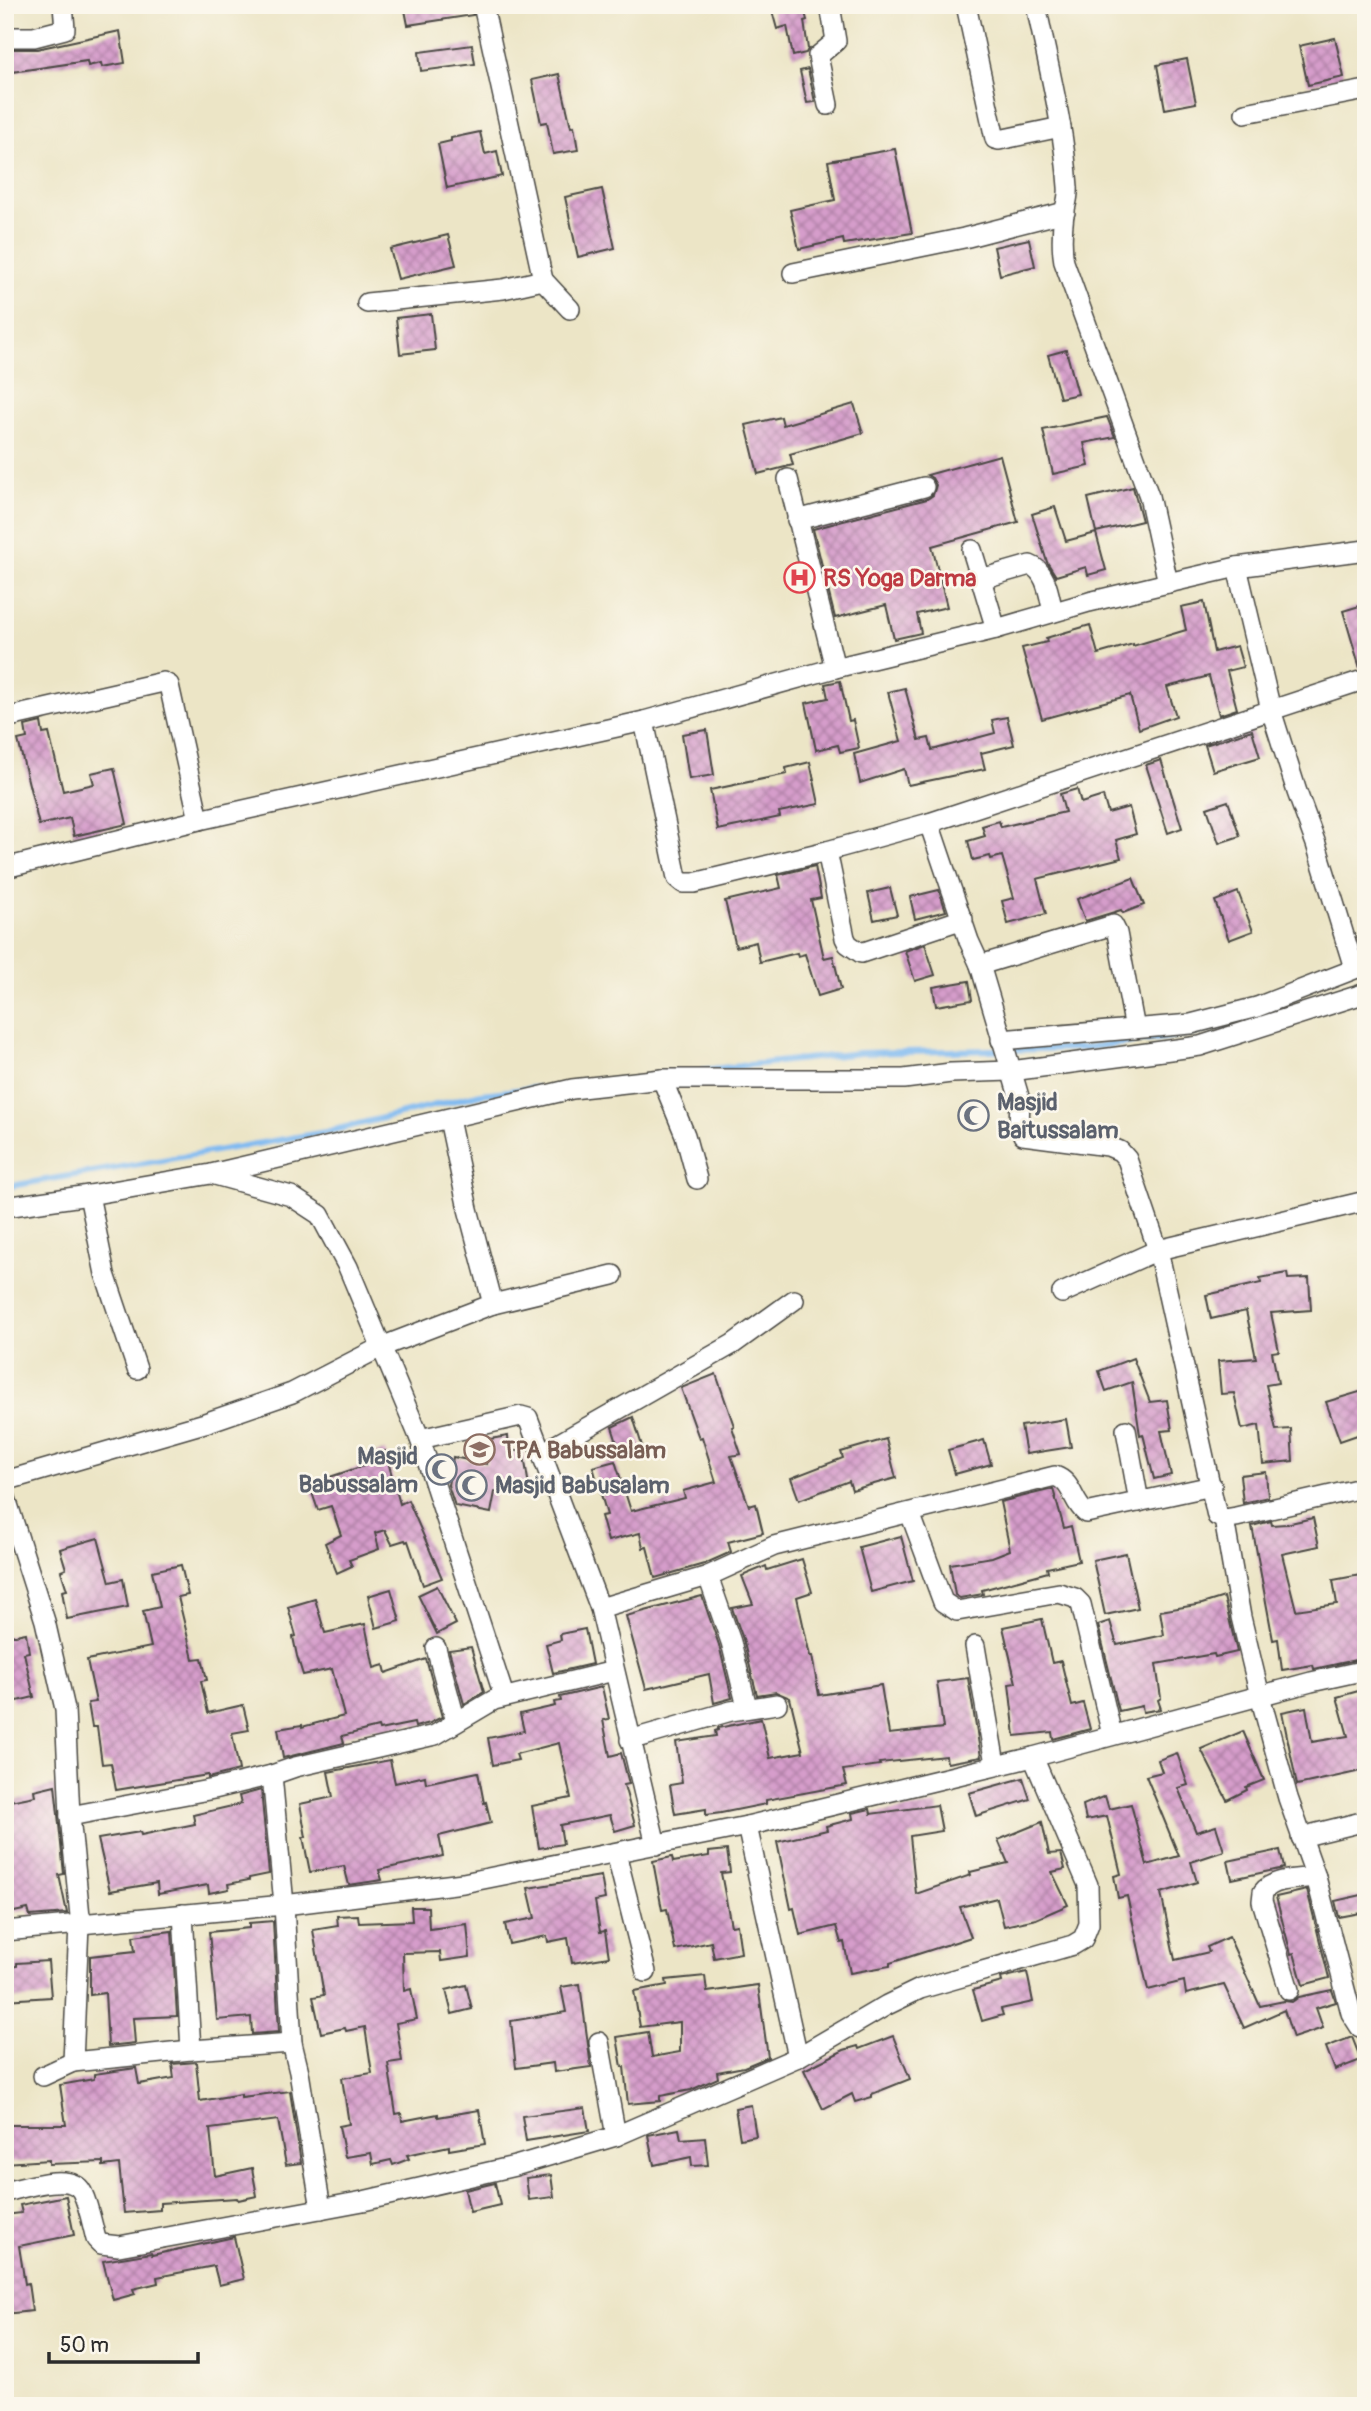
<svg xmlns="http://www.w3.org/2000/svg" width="1371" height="2411" viewBox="0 0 1371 2411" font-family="Pangolin,sans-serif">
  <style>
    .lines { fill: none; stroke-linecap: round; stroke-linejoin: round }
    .stream { stroke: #7fbaf1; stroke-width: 6 }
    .building { fill: url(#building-cross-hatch) }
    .minor-casing { stroke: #484742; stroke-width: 22 }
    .minor { stroke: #fff; stroke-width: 19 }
    .labels { text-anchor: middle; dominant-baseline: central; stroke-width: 5; stroke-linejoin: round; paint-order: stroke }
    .health-label { font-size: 24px; font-weight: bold; fill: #be3a42; stroke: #fbf7ec; text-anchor: start }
    .worship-label { font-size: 24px; font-weight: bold; fill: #5b616d; stroke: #fbf7ec; text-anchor: start }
    .education-label { font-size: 24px; font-weight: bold; fill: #785e54; stroke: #fbf7ec; text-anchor: start }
  </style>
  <defs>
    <pattern id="building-cross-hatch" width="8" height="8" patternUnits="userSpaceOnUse" patternTransform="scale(1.75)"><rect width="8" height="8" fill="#d69dcb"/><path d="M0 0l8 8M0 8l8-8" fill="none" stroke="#ae80a5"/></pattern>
  </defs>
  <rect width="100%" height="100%" fill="#fbf7ec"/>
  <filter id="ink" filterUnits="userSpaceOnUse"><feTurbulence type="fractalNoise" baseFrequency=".0143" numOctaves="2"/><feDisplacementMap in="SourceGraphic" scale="14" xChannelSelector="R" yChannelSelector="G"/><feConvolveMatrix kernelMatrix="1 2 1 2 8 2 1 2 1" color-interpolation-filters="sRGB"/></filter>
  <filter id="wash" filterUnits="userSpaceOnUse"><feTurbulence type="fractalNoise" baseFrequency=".00686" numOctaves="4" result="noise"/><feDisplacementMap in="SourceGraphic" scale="28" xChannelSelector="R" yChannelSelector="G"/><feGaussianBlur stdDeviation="1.57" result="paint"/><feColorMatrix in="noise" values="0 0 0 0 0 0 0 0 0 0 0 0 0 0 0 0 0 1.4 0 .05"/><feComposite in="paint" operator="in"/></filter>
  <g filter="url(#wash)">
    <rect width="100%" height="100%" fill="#ece5c6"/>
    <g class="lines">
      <g class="stream">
        <polyline points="704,1070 860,1053 1086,1048 1185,1035 1249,1021"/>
        <polyline points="5,1187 326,1132 481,1094 536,1088"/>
      </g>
    </g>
    <g id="blocks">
      <g class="building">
        <polygon points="404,5 471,5 473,15 408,25"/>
        <polygon points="791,5 803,5 807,20 804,21 808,49 806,53 793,56 787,26 777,29 772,11"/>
        <polygon points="120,31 125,63 102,67 101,63 88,66 87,61 5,73 5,49 37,49"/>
        <polygon points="1335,38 1344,77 1308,85 1299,46"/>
        <polygon points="472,45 475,64 421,71 419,52"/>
        <polygon points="1187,59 1196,103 1165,109 1157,65"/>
        <polygon points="808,69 815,102 807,103 800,71"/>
        <polygon points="559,74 571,127 574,126 578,150 553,154 547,122 541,123 532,80"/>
        <polygon points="480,132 485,154 497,151 502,176 447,188 438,144 451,141 451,138"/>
        <polygon points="895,149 912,233 844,244 843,239 799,249 790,210 835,200 828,161"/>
        <polygon points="602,189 615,248 578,257 565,197"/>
        <polygon points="448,235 456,265 398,279 390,249"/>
        <polygon points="1029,239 1035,266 1000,275 994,247"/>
        <polygon points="431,314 435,350 400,354 396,318"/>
        <polygon points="1066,350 1078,394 1060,398 1048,355"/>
        <polygon points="854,404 863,433 790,454 793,465 758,474 746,425 781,417 783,425"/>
        <polygon points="1107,417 1115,437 1084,443 1089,466 1053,474 1043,430"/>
        <polygon points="1000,455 1018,522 932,546 947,607 917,614 921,633 894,639 886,605 835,618 813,529 927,499 933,495 936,485 932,478 927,475"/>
        <polygon points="1133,487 1142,521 1096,532 1088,498"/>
        <polygon points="1055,507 1066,541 1096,533 1106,570 1088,575 1086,567 1056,576 1047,562 1032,514"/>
        <polygon points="1204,602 1214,652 1237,646 1243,667 1227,671 1237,709 1219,715 1209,676 1167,687 1176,716 1139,729 1130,695 1042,719 1022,648 1047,642 1046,638 1090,625 1098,654 1133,644 1133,646 1186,630 1181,607"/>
        <polygon points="1366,604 1366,667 1360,668 1343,611"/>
        <polygon points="840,681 849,721 853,720 859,748 840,752 838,745 816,750 806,703 828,698 825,684"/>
        <polygon points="905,688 919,740 929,738 932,750 995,733 992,720 1007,717 1014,745 981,753 985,769 908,785 904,769 860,783 854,754 901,741 888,692"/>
        <polygon points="41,722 43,734 49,733 63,791 94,784 91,773 114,768 127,824 74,836 70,818 39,825 18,740 27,738 25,726"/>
        <polygon points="707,730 714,775 689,779 682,734"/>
        <polygon points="1252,730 1260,757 1213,771 1205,745"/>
        <polygon points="1161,760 1182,828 1168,833 1146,765"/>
        <polygon points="810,762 819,804 779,812 780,817 718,830 710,790 787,774 786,768"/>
        <polygon points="1077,789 1081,803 1103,796 1108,813 1129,807 1136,834 1116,840 1121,858 1037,879 1046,914 1008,924 1002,901 1014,898 1002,856 991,859 990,856 973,860 968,841 985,836 982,826 999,821 1001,827 1065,812 1060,794"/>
        <polygon points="1228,801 1240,836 1219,843 1207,808"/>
        <polygon points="815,866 821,898 811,900 824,958 833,956 841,989 818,996 805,954 798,956 797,953 760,962 756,942 736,947 725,901 781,888 778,875"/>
        <polygon points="1133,878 1144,905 1123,913 1121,910 1085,921 1077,899"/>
        <polygon points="890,888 897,915 874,920 868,893"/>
        <polygon points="939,890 946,911 915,919 910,897"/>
        <polygon points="1238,892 1253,931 1229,940 1215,901"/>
        <polygon points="925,944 935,975 915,981 905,951"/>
        <polygon points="969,981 972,1000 936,1006 933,987"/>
        <polygon points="1287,1273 1288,1279 1309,1278 1311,1310 1271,1313 1279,1351 1272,1352 1278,1383 1266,1385 1276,1430 1291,1429 1293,1461 1263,1464 1259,1425 1242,1429 1234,1393 1221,1394 1218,1361 1256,1358 1246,1311 1211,1319 1206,1295 1261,1283 1260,1278"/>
        <polygon points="1133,1358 1150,1402 1167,1400 1172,1430 1161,1431 1171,1475 1154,1479 1143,1434 1140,1435 1132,1382 1106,1391 1099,1371"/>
        <polygon points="716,1374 734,1426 732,1427 741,1454 731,1456 749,1506 756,1504 763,1533 728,1542 731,1552 704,1564 655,1578 647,1547 643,1548 640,1533 608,1541 601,1516 607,1515 593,1467 615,1461 631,1511 685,1498 683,1491 716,1482 702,1437 699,1438 681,1388"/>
        <polygon points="1366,1390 1366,1432 1340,1441 1326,1402"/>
        <polygon points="633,1417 643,1449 621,1455 612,1427"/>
        <polygon points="1066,1419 1071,1447 1026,1454 1021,1426"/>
        <polygon points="508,1436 509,1452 523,1450 529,1486 495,1492 491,1513 455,1506 448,1485 453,1457 487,1464 484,1440"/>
        <polygon points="886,1439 896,1478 852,1490 849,1481 799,1500 791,1478 843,1458 841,1452"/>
        <polygon points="984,1440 991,1464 955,1474 948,1450"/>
        <polygon points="385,1451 400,1504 408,1500 442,1578 423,1585 408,1541 406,1542 405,1540 392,1544 385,1530 375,1533 379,1549 349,1560 352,1566 337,1573 325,1543 341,1535 331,1506 318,1510 309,1484 366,1465 364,1457"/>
        <polygon points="1266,1472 1268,1497 1243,1503 1240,1475"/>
        <polygon points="1053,1489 1064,1528 1071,1526 1079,1561 1047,1568 1048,1572 982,1590 983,1594 960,1598 955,1595 950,1564 992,1557 1010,1550 1000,1502"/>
        <polygon points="1313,1518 1319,1546 1282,1554 1296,1610 1337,1604 1333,1580 1366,1574 1366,1643 1358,1644 1360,1659 1314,1669 1313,1665 1282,1670 1278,1639 1273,1640 1252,1526 1271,1521 1272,1525 1286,1524"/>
        <polygon points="901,1536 913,1581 871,1592 859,1547"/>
        <polygon points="98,1538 110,1582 123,1579 128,1607 67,1619 62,1591 67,1590 61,1571 66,1569 60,1549"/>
        <polygon points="1126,1553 1138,1608 1105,1615 1093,1560"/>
        <polygon points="802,1559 812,1592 797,1597 810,1656 812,1656 819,1695 881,1685 889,1734 943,1728 937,1682 968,1678 981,1757 947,1763 946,1756 879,1763 880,1765 843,1770 847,1785 766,1800 766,1804 721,1813 706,1815 706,1809 675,1814 670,1785 682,1783 676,1742 716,1736 715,1731 718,1730 718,1728 761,1719 770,1758 803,1752 790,1698 776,1692 757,1695 743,1639 732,1608 753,1604 742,1576 766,1566 767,1570"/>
        <polygon points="181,1565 188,1595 178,1597 193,1659 202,1658 207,1680 201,1681 208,1713 243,1705 249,1730 232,1733 239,1770 208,1778 208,1775 116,1790 111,1763 102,1764 97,1727 92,1727 88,1703 96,1702 87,1660 151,1647 143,1611 160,1607 152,1571"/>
        <polygon points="437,1586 456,1624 437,1634 418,1595"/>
        <polygon points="391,1589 400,1621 376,1628 368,1596"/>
        <polygon points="702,1596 719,1645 732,1698 714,1703 709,1674 646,1689 626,1616"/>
        <polygon points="1224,1597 1237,1652 1215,1657 1214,1654 1156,1664 1161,1698 1158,1700 1161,1709 1143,1712 1142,1706 1119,1711 1098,1625 1110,1621 1117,1645 1164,1635 1160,1611 1202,1604"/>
        <polygon points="315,1599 325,1633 365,1624 374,1668 384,1665 386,1673 426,1659 442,1717 430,1723 415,1727 414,1723 379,1730 378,1727 342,1736 344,1743 283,1758 278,1729 302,1725 302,1727 344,1716 332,1669 303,1675 297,1656 293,1637 296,1636 288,1607"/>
        <polygon points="1042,1619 1052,1663 1061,1661 1072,1706 1083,1703 1090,1729 1053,1739 1052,1732 1015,1736 1009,1684 1016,1683 1003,1627"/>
        <polygon points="585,1629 592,1664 553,1673 546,1644 561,1640 560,1634"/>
        <polygon points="26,1633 29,1652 24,1653 34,1697 13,1702 5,1670 5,1637"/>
        <polygon points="471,1647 484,1692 464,1704 449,1650"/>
        <polygon points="602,1687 609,1719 603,1720 610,1756 621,1753 629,1784 624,1785 635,1825 615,1831 610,1815 560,1825 563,1844 539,1848 532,1806 571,1798 559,1743 516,1754 518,1760 493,1765 488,1738 524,1731 520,1714 555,1706 554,1702 561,1701 560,1697"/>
        <polygon points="1362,1690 1366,1702 1366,1770 1297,1785 1282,1712 1306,1707 1312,1742 1348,1736 1337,1697"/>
        <polygon points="1243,1731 1264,1780 1246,1787 1247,1790 1227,1800 1201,1749"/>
        <polygon points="1177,1753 1188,1785 1178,1788 1196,1832 1216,1826 1224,1851 1191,1862 1197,1882 1161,1893 1175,1960 1209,1952 1207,1947 1229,1937 1260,2006 1284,2001 1292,2002 1299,1997 1332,1990 1336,2002 1316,2008 1323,2028 1293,2038 1284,2010 1244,2028 1224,1985 1186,1994 1184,1981 1148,1990 1127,1896 1118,1898 1114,1876 1121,1874 1107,1816 1086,1820 1083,1805 1105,1796 1109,1809 1131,1804 1147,1865 1179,1856 1146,1776 1162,1772 1158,1760"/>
        <polygon points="390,1760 395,1783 425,1776 426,1783 478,1772 484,1803 486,1802 491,1823 439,1836 443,1856 379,1870 382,1880 349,1885 344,1866 310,1872 303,1837 306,1837 300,1804 333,1797 328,1772"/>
        <polygon points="1023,1778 1030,1799 976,1816 969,1793"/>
        <polygon points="55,1785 64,1874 59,1875 67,1913 30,1916 28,1909 5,1914 5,1802 35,1796 34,1790"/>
        <polygon points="261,1790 269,1874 249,1878 249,1880 228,1884 229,1889 209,1893 208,1885 158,1894 157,1883 110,1891 98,1839 140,1832 141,1835 195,1824 193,1815 241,1804 239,1796"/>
        <polygon points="937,1805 942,1831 910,1836 916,1894 971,1875 970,1872 1008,1863 998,1840 1042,1822 1049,1854 1061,1853 1065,1869 1052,1872 1068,1905 1036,1919 1004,1926 997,1898 960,1907 971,1937 890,1963 890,1966 850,1973 844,1942 841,1943 836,1926 800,1935 794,1908 791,1909 777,1842 827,1830 826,1826 853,1819 852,1813 870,1809 871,1814"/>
        <polygon points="727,1850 730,1872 721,1873 731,1926 737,1925 741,1953 714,1958 711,1942 675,1950 667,1909 662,1910 653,1861 672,1857 673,1862 709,1856 709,1852"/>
        <polygon points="1280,1850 1284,1868 1232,1879 1228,1861"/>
        <polygon points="601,1876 605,1899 595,1901 600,1932 605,1931 609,1957 572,1963 568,1938 548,1942 547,1936 509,1944 505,1924 535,1918 528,1888"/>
        <polygon points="1307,1890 1329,1978 1303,1985 1294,1953 1291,1954 1276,1897"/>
        <polygon points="1366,1894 1366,1912 1339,1917 1335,1901"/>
        <polygon points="411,1907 428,1907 429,1929 467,1924 470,1957 441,1961 440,1952 403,1953 404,1991 411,1989 417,2019 396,2023 402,2061 388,2063 396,2114 401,2113 402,2121 438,2114 438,2117 479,2110 485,2144 449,2150 449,2146 407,2155 409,2159 393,2165 391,2160 373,2164 371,2153 345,2157 339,2126 349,2124 342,2078 372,2073 365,2027 346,2031 345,2028 321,2033 313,1997 324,1995 313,1930 338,1926 337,1916 358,1915 359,1923 412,1921"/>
        <polygon points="273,1921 279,2032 252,2034 251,2017 217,2020 209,1932 249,1928 249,1923"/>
        <polygon points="172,1931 177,2016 133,2018 135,2043 108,2046 105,1993 90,1995 90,1956 135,1951 133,1936"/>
        <polygon points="48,1961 51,1997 5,2000 5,1968 17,1966 17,1963"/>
        <polygon points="1027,1972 1033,2002 1001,2009 1003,2015 982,2021 973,1990 1002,1982 1001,1978"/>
        <polygon points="705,1976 707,1992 758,1985 768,2057 744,2067 717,2072 718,2078 691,2090 660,2096 660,2101 628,2104 624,2067 622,2067 617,2037 648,2032 652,2057 680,2052 680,2022 640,2027 634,1991 667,1985 666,1980"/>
        <polygon points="580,1984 591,2067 554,2072 553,2063 516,2068 511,2021 566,2012 561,1987"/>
        <polygon points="466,1985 472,2009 452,2014 446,1990"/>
        <polygon points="893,2036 910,2079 872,2094 872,2097 855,2102 852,2094 823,2109 804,2070 844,2050 858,2046 859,2049"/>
        <polygon points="1352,2037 1361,2060 1335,2070 1326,2047"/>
        <polygon points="196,2062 200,2101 241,2094 241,2097 290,2091 301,2163 286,2165 278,2120 210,2129 215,2176 252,2168 257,2196 238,2200 237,2198 160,2203 160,2210 124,2213 119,2164 103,2166 103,2162 49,2164 49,2160 5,2163 5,2125 66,2125 60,2085 94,2079 94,2074 136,2068 139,2084 174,2078 172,2064"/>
        <polygon points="751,2105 756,2136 740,2139 735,2108"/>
        <polygon points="585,2108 589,2131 526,2141 522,2116"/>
        <polygon points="679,2129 681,2139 705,2137 708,2165 692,2166 691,2157 654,2165 648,2135"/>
        <polygon points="551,2175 554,2197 529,2200 526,2178"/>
        <polygon points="495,2183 500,2205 470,2212 465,2190"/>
        <polygon points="66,2196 74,2235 19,2246 25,2284 28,2283 32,2311 5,2314 5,2215 22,2213 20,2205"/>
        <polygon points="234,2237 244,2279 219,2285 214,2266 157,2277 158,2283 133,2289 135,2294 113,2300 103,2261 151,2253 152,2255"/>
      </g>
    </g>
  </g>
  <g filter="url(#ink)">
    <use href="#blocks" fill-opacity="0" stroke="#484742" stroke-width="2"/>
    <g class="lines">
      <defs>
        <g id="minor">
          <polyline points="966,5 995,139 999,140 1061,127"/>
          <path d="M1036 5C1048 65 1064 126 1068 187 1069 197 1066 204 1064 213 1062 230 1061 246 1064 262L1149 496 1168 583"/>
          <polyline points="5,37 34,37 65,29 63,5"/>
          <polyline points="828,105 818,56 836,41 830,5"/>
          <polyline points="1245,113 1366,90"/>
          <polyline points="793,273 964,238 1065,212"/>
          <polyline points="543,280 570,309"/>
          <polyline points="367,303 503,289 543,280 483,5"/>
          <polyline points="788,479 835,668"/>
          <polyline points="797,520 924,487"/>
          <polyline points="972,550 996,629"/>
          <polyline points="1237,567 1271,710 1297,792 1316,844 1354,968"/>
          <path d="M981 579 1030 565C1047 571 1049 596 1053 612"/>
          <polyline points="5,718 163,682 169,685 199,820"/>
          <polyline points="644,721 677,878 683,883 694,883 827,851 929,823 1366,679"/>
          <polyline points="929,823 969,941 980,965 1020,1100 1019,1126 1023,1135 1108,1146 1120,1151 1127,1159 1158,1250 1217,1516 1224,1519 1236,1517 1366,1487"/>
          <polyline points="827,851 845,938 848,944 861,953 963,919"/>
          <polyline points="5,868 199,820 644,721 835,668 996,629 1089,602 1168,583 1237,567 1366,550"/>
          <polyline points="980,965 1113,925 1117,933 1135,1029"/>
          <polyline points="1001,1040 1191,1024 1257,1007 1365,965"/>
          <polyline points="662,1079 685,1135 697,1179"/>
          <polyline points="449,1119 468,1209 493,1304"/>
          <polyline points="215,1175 291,1196 320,1215 348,1267 420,1439 521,1416 528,1418 600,1608 656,1845"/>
          <polyline points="89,1195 105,1274 137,1369"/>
          <polyline points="5,1207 89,1195 211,1174 572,1089 662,1079 904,1079 951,1073 1011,1071 1200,1046 1366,993"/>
          <polyline points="1062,1293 1158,1250 1366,1201"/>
          <polyline points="1126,1430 1139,1502"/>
          <polyline points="420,1439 504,1696"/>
          <polyline points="542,1453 733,1344 794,1300"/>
          <polyline points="5,1481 205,1423 292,1393 381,1347 493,1304 613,1275"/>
          <polyline points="5,1495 45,1621 65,1709 70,1816 81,1926"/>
          <polyline points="910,1513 943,1602 957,1611 1059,1593 1075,1598 1081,1604 1112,1735"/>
          <polyline points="1224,1519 1241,1617 1260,1696 1288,1798 1316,1877 1351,2013 1360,2027 1366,2029"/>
          <polyline points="708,1576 731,1642 747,1707"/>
          <path d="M600 1608 708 1576 774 1546 1055 1476C1073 1482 1072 1502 1086 1513L1212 1486"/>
          <polyline points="975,1646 995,1764"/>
          <polyline points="436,1648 456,1722"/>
          <polyline points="630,1740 731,1711 777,1704"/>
          <polyline points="272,1775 284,1905 292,2043 299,2072 321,2209"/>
          <polyline points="70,1816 214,1789 272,1775 295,1767 435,1735 494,1700 614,1671"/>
          <polyline points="747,1826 798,2057"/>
          <polyline points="1301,1837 1366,1821"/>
          <polyline points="616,1853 646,1972"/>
          <polyline points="183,1914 191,2050"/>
          <polyline points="79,1925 73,2062 191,2050 292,2043"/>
          <polyline points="5,1931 284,1905 463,1883 747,1826 1033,1757 1311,1682 1366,1670"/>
          <path d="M1289 1990 1262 1901 1263 1892C1273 1878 1299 1879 1316 1877"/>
          <polyline points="599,2042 616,2136"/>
          <polyline points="43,2076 73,2062"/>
          <path d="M5 2192C23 2188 72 2171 82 2192 89 2206 92 2224 96 2239L101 2244 119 2246 363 2201 515 2166 616 2136 798 2057 887 2005 920 1989 1073 1945 1083 1939 1089 1924 1088 1885 1033 1757"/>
        </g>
      </defs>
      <use href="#minor" class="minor-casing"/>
      <use href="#minor" class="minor"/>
    </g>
  </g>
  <defs>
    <symbol id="hospital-ring" viewBox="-11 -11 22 22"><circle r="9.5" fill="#fbf7ec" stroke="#e0444e" stroke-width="1.5"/><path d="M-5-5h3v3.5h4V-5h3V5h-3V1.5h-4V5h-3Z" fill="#e0444e"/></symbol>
    <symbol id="mosque-ring" viewBox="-11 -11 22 22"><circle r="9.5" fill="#fbf7ec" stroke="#6b7280" stroke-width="1.5"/><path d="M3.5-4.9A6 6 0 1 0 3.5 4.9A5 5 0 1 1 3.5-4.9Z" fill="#6b7280"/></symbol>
    <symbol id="school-ring" viewBox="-11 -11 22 22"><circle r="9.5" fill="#fbf7ec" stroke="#8d6e63" stroke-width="1.5"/><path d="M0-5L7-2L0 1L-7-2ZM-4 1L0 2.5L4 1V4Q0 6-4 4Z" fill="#8d6e63"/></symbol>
  </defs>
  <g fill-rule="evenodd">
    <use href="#hospital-ring" x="782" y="560" width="35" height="35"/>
    <use href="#mosque-ring" x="956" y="1098" width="35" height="35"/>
    <use href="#school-ring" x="462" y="1432" width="35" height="35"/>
    <use href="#mosque-ring" x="424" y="1452" width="35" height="35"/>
    <use href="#mosque-ring" x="454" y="1468" width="35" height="35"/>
  </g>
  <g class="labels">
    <g class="health-label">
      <text x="823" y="578">RS Yoga Darma</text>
    </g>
    <g class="worship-label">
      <text x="997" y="1102">Masjid<tspan x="997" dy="28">Baitussalam</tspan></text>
      <text x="418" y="1456" text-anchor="end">Masjid<tspan x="418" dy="28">Babussalam</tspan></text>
      <text x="495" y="1485">Masjid Babusalam</text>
    </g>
    <g class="education-label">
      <text x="502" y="1450">TPA Babussalam</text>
    </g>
  </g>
  <rect width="1371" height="2411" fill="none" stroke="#fbf7ec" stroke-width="28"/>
  <path d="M49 2352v10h149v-10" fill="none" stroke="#2b2b2b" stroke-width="3.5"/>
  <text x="60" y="2352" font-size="21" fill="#2b2b2b" stroke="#fbf7ec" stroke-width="5" paint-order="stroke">50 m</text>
</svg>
